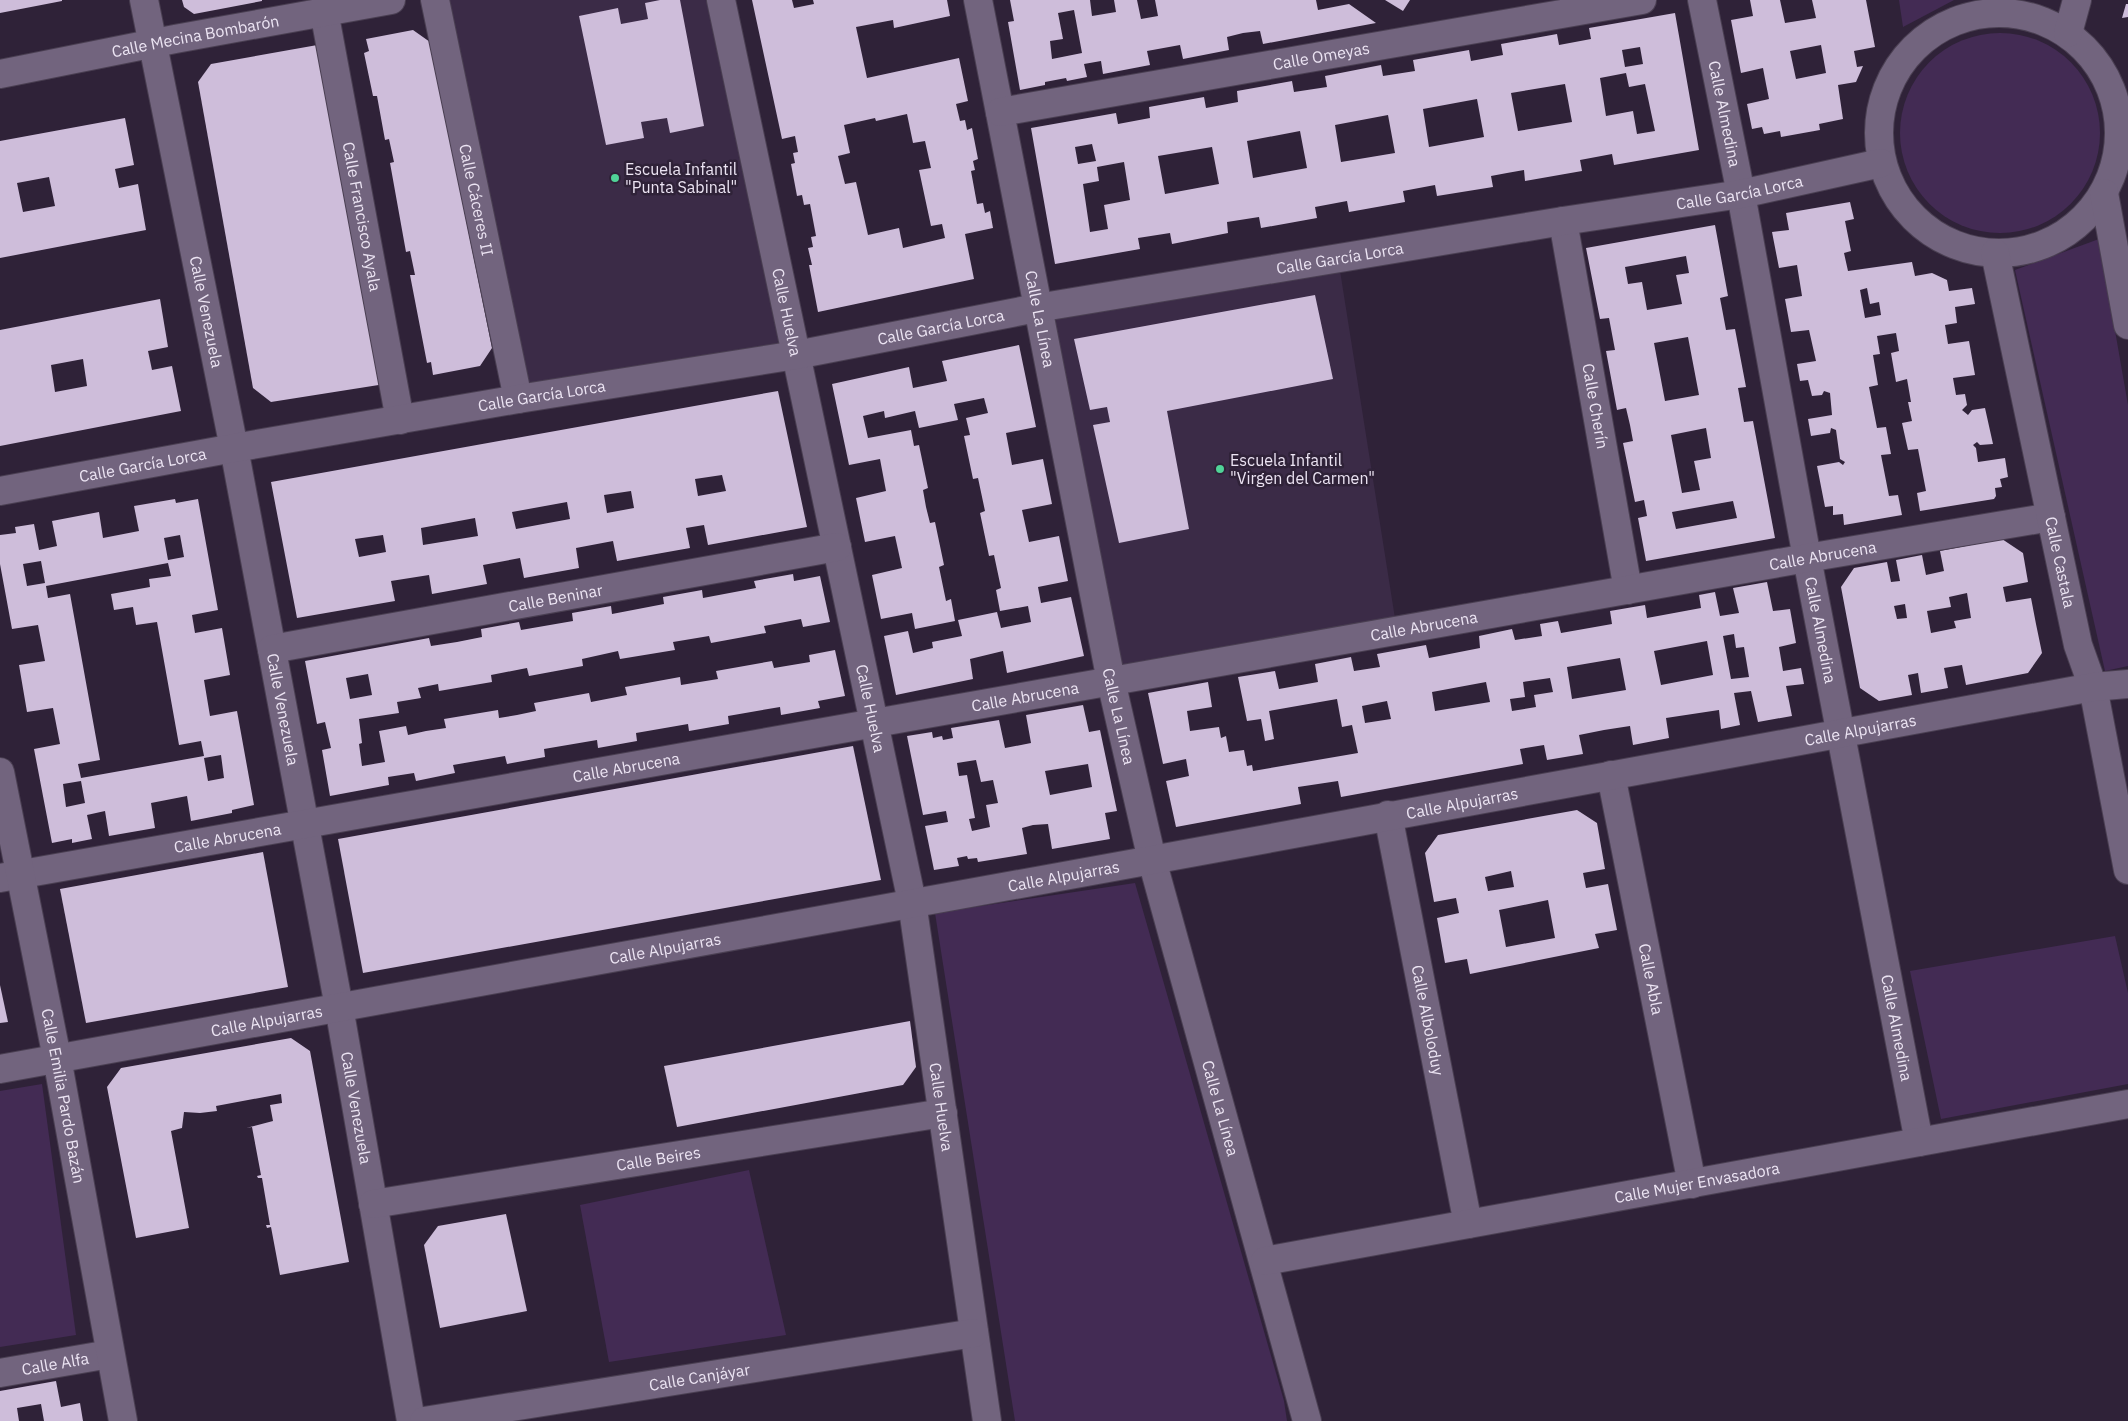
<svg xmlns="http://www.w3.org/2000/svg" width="2128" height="1421" viewBox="0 0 2128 1421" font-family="'IBM Plex Sans',sans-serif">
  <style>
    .built { fill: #3b2b47 }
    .green { fill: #432b54 }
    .building { fill: #cebdda; fill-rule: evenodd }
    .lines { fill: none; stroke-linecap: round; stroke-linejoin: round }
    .minor-casing { stroke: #4a3f52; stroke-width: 30 }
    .tertiary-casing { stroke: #4a3f52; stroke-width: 30 }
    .minor { stroke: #72647e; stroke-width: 28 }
    .tertiary { stroke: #72647e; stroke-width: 28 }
    .poi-dot { fill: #50d398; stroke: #2f2238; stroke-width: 2 }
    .labels { text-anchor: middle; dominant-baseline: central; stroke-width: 5; stroke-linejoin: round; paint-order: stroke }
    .street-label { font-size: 16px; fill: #ece4f3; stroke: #2f2238 }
    .poi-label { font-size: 16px; fill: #ece4f3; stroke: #2f2238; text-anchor: start }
  </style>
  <rect width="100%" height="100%" fill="#2f2238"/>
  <g class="built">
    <polygon points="435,0 721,0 796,355 518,399"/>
    <polygon points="1338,258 1397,631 1111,681 1037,308"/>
  </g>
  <g class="green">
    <polygon points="1899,0 1954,0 1903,27"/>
    <circle cx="2000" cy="133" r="100"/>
    <polygon points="2099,239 2128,405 2128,666 2105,671 2015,270"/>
    <polygon points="1135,883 1284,1401 1287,1421 1015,1421 935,913"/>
    <polygon points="2115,936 2128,993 2128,1084 1941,1119 1910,971"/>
    <polygon points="42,1084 76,1335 0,1347 0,1091"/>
    <polygon points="749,1170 786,1335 609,1362 580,1205"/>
  </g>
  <g class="building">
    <polygon points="0,0 62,0 62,1 0,13"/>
    <polygon points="182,0 262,0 262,1 194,14 184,7"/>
    <polygon points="660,0 680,0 704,126 670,133 667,118 641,122 644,138 606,145 579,16 618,8 621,24 648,19 645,3"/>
    <path d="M752 0H792L794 8 814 4 813 0H947L950 16 894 28 893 20 856 27 867 78 959 58 968 101 956 104 960 121 965 120 967 130 972 128 978 159 973 161 975 170 971 171 977 204 983 203 985 213 990 211 993 228 965 234 974 279 818 312 809 265H812L808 248 813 247 811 237 816 236 810 204 804 205 802 195 797 196 791 164 795 163 793 153 798 152 795 136 782 139ZM907 114 913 143 925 141 931 168 919 170 931 226 942 224 945 238 903 248 899 228 868 235 856 182 845 184 838 156 850 153 844 125 875 118 876 121Z"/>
    <path d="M1010 0H1090L1092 16 1116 12 1114 0H1137L1141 19 1158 16 1155 0H1316L1318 10 1349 4 1376 23 1263 44 1260 31 1243 33 1227 37 1229 50 1183 59 1180 45 1147 51 1150 65 1103 74 1101 61 1084 64 1087 77 1067 81 1066 78 1045 82V85L1020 90 1008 22 1014 21ZM1074 10 1082 53 1052 59 1050 41 1063 39 1058 13Z"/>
    <polygon points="1385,0 1410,0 1403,11"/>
    <path d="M1750 0H1780L1785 23 1816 18 1812 0H1866L1875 47 1854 51 1857 67 1863 66 1856 82 1838 85 1843 119 1819 124 1820 130 1781 137 1780 131 1764 134 1762 127 1752 129 1747 104 1769 99 1766 84 1763 68 1741 73 1731 20 1753 16ZM1821 45 1826 73 1796 79 1790 51Z"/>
    <polygon points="2126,4 2128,4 2128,17 2122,18"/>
    <path d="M1675 13 1699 150 1614 165 1612 154 1580 160 1582 171 1525 181 1524 170 1507 173 1491 176 1493 187 1437 196 1435 185 1403 191 1405 202 1349 212 1347 201 1315 207 1317 218 1261 228 1259 217 1227 222 1228 233 1172 244 1170 233 1138 238 1140 249 1055 264 1031 128 1116 113 1118 124 1150 118 1149 107 1204 97 1206 108 1238 102 1237 91 1292 81 1294 92 1327 87 1325 76 1381 65 1383 76 1415 71 1413 60 1469 50 1471 61 1503 55 1501 44 1557 34 1559 45 1591 39 1589 28ZM1640 47 1643 64 1625 67 1622 50ZM1626 73 1629 87 1645 84 1655 131 1637 134 1633 111 1606 116 1600 78ZM1565 84 1572 122 1518 131 1511 93ZM1477 99 1484 137 1429 147 1423 109ZM1388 115 1395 153 1341 162 1335 125ZM1300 131 1307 168 1253 178 1247 141ZM1092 144 1096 161 1078 164 1075 147ZM1212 147 1219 184 1165 194 1158 156ZM1124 162 1130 200 1104 205 1108 229 1090 232 1083 184 1099 181 1097 167Z"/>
    <polygon points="413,30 430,42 492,348 480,366 433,375 431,362 427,363 410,275 415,275 410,251 406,252 390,163 394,162 389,139 385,140 377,96 373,96 364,53 369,51 366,39"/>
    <polygon points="323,44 385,384 271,402 253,388 198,82 211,64"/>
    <path d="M125 118 134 165 115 169 119 188 138 184 146 230 0 258V141ZM49 177 55 206 23 212 17 183Z"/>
    <path d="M1850 202 1854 219 1845 221 1851 251 1844 253 1848 271 1912 262 1915 276 1932 273 1947 280 1949 291 1972 288 1975 304 1955 307 1957 323 1945 325 1948 344 1969 341 1975 375 1953 378 1956 395 1965 394 1967 405 1962 410 1968 415 1972 410 1985 408 1993 444 1980 445 1977 442 1973 445 1976 448 1978 462 2005 458 2008 477 2000 479 2002 487 1995 488 1996 496 1994 499 1920 511 1917 493 1926 491 1918 449 1908 450 1902 423 1912 421 1908 402H1911L1907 379 1896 382 1891 353 1899 351 1896 333 1877 336 1880 354 1873 355 1878 385 1869 387 1877 428 1886 427 1891 454 1881 455 1889 496 1898 495 1902 515 1844 525 1843 514 1833 515V506L1825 507 1817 466 1839 462 1843 465 1845 462 1840 459 1836 430 1831 428 1830 433 1811 436 1808 419 1832 415 1830 393 1824 391 1822 395 1812 396 1808 380 1800 381 1797 364 1816 361 1809 330 1791 332 1785 299 1802 296 1797 265 1779 268 1772 232 1789 230 1786 213ZM1867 288 1870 304 1879 302 1881 315 1865 318 1860 290Z"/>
    <path d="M1715 225 1728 296 1720 298 1726 330 1735 329 1746 387 1738 388 1744 422 1753 421 1775 538 1646 561 1638 518 1647 516 1644 500 1635 502 1623 443 1633 441 1630 425 1626 408 1617 410 1606 351 1615 350 1609 318 1600 319 1586 248ZM1686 256 1689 273 1676 275 1682 304 1647 310 1642 282 1628 284 1625 267ZM1688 337 1699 395 1665 401 1654 343ZM1706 428 1711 458 1694 461 1700 490 1682 493 1671 435ZM1733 501 1737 518 1676 529 1672 512Z"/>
    <polygon points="1315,295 1333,379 1167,411 1189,529 1119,543 1093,425 1110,422 1107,407 1090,410 1074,339"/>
    <path d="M160 299 168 347 148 351 152 370 172 366 181 411 0 446V330ZM83 359 87 386 55 392 51 365Z"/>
    <polygon points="1019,345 1036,427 1006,433 1012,465 1043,459 1052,504 1022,510 1029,542 1059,536 1068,581 1038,587 1041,603 1071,597 1084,656 1007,673 1003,651 970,659 973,679 896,695 884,636 908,631 913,653 933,648 932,642 962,636 958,620 997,612 1001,628 1031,622 1028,606 1000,611 996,590 1001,588 994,555 989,556 980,513 985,511 978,478 973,479 964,436 970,435 966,418 988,413 984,398 954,404 958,420 919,428 915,411 885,418 884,411 863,416 868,438 911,430 914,446 919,445 928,488 923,490 926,507 930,523 935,522 944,565 939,567 946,601 951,599 955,621 915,629 912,613 881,619 872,575 902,568 895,536 865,542 856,498 886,491 880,459 849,465 832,384 909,367 913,388 947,381 942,361"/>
    <path d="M778 391 807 527 708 545 704 525 686 528 690 548 617 561 613 541 576 548 579 568 524 578 520 558 483 565 487 584 432 594 429 575 391 581 395 601 297 618 271 482ZM722 475 726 491 698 496 695 479ZM631 491 634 508 607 513 604 495ZM567 502 570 519 516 529 512 512ZM475 518 478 536 423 545 421 528ZM383 535 386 552 359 557 355 539Z"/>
    <path d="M175 499 176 503 198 499 218 610 192 615 195 633 222 628 230 675 204 680 210 716 237 711 254 805 232 810V813L191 821 187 796 151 803 155 828 109 836 105 811 87 815 92 839 72 843V839L52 843 34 749 60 744 53 708 27 712 19 665 45 661 38 625 12 629 0 564V535L16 533 15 527 34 524 39 550 57 546 52 521 99 512 103 538 139 531 134 506ZM180 535 184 557 168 560 164 538ZM41 561 45 583 27 586 23 564ZM168 563 171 576 149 579 150 587 111 594 114 610 133 607 136 625 157 622 179 745 201 741 204 756 81 778 78 764 100 760 70 594 48 598 46 586ZM221 755 224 778 208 781 204 758ZM81 781 85 803 66 807 63 784Z"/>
    <path d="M2002 539 2023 553 2028 582 2003 587 2006 602 2031 598 2036 624 2042 653 2028 673 1966 685 1962 665 1944 668 1948 688 1921 693 1918 673 1908 675 1912 695 1879 701 1860 688 1841 587 1854 568 1887 562 1891 582 1900 581 1896 560 1922 555 1926 575 1944 571 1940 551ZM1967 593 1971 618 1954 621 1956 628 1931 633 1927 611 1951 607 1949 597ZM1905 604 1907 618 1897 619 1894 606Z"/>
    <path d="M793 574 794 581 820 576 830 622 803 627 801 619 764 626 766 633 711 643 709 636 673 642 675 650 620 659 618 651 582 659 583 666 529 676 527 668 491 675 492 682 439 691 438 684 418 688 421 698 397 702 399 713 359 719 362 743 359 744 362 766 385 762 379 731 406 726 408 735 426 731 446 728 444 719 498 710 499 718 517 715 536 711 534 703 589 693 591 702 627 695 625 687 680 677 681 685 718 679 716 671 772 661 774 668 810 662 809 655 835 650 845 696 818 701 820 708 781 715 780 707 728 716 729 724 689 731 688 724 636 733 637 741 598 748 597 740 544 749 545 757 507 764 505 756 453 765 455 773 416 781 414 773 388 777 389 785 330 796 322 750 331 748 325 722 317 724 305 661 429 638 431 646 457 642 482 637 481 629 519 622 521 630 573 621 572 613 611 606 612 614 664 604 663 597 702 590 703 598 756 588 754 581ZM368 674 372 695 350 699 346 678Z"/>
    <path d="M1767 582 1773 611 1790 609 1796 643 1779 647 1783 671 1801 668 1804 684 1786 686 1792 716 1758 722 1751 691 1734 693 1740 725 1721 729 1719 710 1666 718 1669 738 1633 745 1630 726 1604 730 1579 735 1583 754 1547 760 1544 745 1520 749 1523 764 1341 797 1338 781 1298 787 1301 804 1176 827 1166 781 1189 776 1186 759 1163 764 1148 693 1208 682 1212 707 1187 711 1190 731 1219 727 1221 738 1226 736 1229 752 1244 750 1247 766 1252 765 1253 771 1358 753 1352 725 1342 727 1337 699 1269 711 1274 739 1265 741 1261 719 1247 721 1238 677 1275 671 1279 689 1318 682 1315 664 1351 657 1354 671 1380 667 1377 654 1426 645 1429 658 1480 648 1479 636 1512 629 1515 640 1542 636 1540 624 1558 621 1561 633 1612 624 1610 611 1645 605 1647 618 1701 608 1699 595 1715 592 1720 616 1739 613 1733 588ZM1734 634 1736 648 1744 647 1749 677 1731 679 1723 636ZM1707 641 1713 675 1661 685 1654 651ZM1620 658 1626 690 1572 699 1567 667ZM1550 678 1553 692 1534 695 1536 707 1512 711 1510 699 1525 697 1523 682ZM1486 682 1490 702 1435 711 1432 692ZM1387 701 1391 719 1365 723 1362 706Z"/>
    <path d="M1083 705 1089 732 1100 730 1117 811 1105 813 1110 839 1052 849 1048 824 1033 825 1022 828 1027 854 978 862 977 858 968 859 967 856 957 858 959 866 934 870 925 826 948 822 946 811 923 815 907 736 932 732 933 738 942 736 943 740 953 738 951 728 999 720 1005 748 1031 743 1026 715ZM976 760 981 782 993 780 998 803 986 805 990 827 972 831 969 819 975 818 967 775 959 776 957 763ZM1088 764 1092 787 1050 795 1045 771Z"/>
    <polygon points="853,746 881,880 363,973 338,839"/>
    <path d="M1577 810 1597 823 1605 869 1583 873 1586 888 1608 884 1617 930 1595 934 1599 948 1470 974 1467 959 1445 963 1437 918 1459 913 1456 898 1434 902 1425 853 1438 835ZM1511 871 1514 887 1488 891 1485 877ZM1548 900 1555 938 1506 947 1499 910Z"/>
    <polygon points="263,852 288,987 86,1023 60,889"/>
    <polygon points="0,985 8,1022 0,1023"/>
    <polygon points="910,1021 916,1067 903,1085 677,1127 664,1066"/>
    <polygon points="291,1038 310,1051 349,1262 280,1275 271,1227 267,1228 266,1225 270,1225 262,1178 258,1178 257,1176 261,1175 252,1127 246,1128 273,1121 270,1105 282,1103 281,1094 216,1106 217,1111 200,1113 184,1112 182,1128 171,1131 189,1228 136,1238 107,1087 121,1068"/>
    <polygon points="506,1214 527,1311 440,1328 424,1245 438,1226"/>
    <polygon points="56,1381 61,1407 80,1403 83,1421 44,1421 41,1404 17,1408 19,1421 0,1421 0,1391"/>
  </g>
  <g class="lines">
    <defs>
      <g id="minor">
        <path id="s1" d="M435 0 518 399"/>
        <path id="s2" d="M721 0 912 902 987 1421"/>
        <path id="s3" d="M978 0 1111 681 1152 860 1307 1421"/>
        <path id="s4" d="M1702 0 1741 194 1807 558 1919 1142"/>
        <path id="s5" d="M324 11 400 420"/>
        <path id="s6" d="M0 74 175 39 391 0"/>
        <path id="s7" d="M1000 112 1642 0"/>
        <path id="s8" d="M1563 221 1628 590"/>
        <path id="s9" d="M234 448 339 1007 411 1421"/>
        <path id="s10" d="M272 649 837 547"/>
        <path id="s11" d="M1611 775 1692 1184"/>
        <path id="s12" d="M1388 815 1468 1224"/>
        <path id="s13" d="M0 878 1807 558 2051 517"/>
        <path id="s14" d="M373 1204 943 1113"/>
        <path id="s15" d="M1265 1261 2128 1104"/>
        <path id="s16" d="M0 1373 110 1354"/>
        <path id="s17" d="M424 1421 974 1333"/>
      </g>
      <g id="tertiary">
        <path id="s18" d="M144 0 234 448"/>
        <circle cx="1999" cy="133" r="120"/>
        <polyline points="2068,33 2077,0"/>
        <polyline points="2104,193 2128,325"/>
        <path id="s19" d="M1995 253 2078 645 2093 687 2128 870"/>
        <path id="s20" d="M0 491 234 448 518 399 796 355 1037 308 1563 221 1741 194 1881 163"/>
        <path id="s21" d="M0 772 57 1058 123 1421"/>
        <path id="s22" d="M0 1069 1152 860 2093 687 2128 684"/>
      </g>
    </defs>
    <use href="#minor" class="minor-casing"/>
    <use href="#tertiary" class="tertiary-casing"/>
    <use href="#minor" class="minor"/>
    <use href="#tertiary" class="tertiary"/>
  </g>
  <g class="poi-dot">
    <circle cx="615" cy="178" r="5"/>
    <circle cx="1220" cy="469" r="5"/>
  </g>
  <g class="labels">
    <g class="street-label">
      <text stroke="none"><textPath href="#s6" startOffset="199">Calle Mecina Bombarón</textPath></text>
      <text stroke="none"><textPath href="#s7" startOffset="326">Calle Omeyas</textPath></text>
      <text stroke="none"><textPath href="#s4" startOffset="116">Calle Almedina</textPath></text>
      <text stroke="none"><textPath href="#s20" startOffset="1765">Calle García Lorca</textPath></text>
      <text stroke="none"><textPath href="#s1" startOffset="204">Calle Cáceres II</textPath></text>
      <text stroke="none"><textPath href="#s5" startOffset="209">Calle Francisco Ayala</textPath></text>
      <text stroke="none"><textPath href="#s20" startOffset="1360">Calle García Lorca</textPath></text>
      <text stroke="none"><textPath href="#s2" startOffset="319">Calle Huelva</textPath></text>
      <text stroke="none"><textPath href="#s18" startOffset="318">Calle Venezuela</textPath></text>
      <text stroke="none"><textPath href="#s3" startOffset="325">Calle La Línea</textPath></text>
      <text stroke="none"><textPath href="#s20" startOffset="955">Calle García Lorca</textPath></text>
      <text stroke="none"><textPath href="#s20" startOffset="550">Calle García Lorca</textPath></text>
      <text stroke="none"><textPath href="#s8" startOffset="188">Calle Cherín</textPath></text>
      <text stroke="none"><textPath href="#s20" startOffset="145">Calle García Lorca</textPath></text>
      <text stroke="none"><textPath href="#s13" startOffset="1851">Calle Abrucena</textPath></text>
      <text stroke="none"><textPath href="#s19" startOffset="316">Calle Castala</textPath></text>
      <text stroke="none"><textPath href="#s10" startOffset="288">Calle Beninar</textPath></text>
      <text stroke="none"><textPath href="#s13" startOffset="1446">Calle Abrucena</textPath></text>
      <text stroke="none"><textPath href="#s4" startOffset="641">Calle Almedina</textPath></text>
      <text stroke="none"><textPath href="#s13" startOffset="1041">Calle Abrucena</textPath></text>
      <text stroke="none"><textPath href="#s2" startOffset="724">Calle Huelva</textPath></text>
      <text stroke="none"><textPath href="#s9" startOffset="266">Calle Venezuela</textPath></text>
      <text stroke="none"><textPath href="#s3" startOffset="730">Calle La Línea</textPath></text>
      <text stroke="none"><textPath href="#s22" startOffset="1891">Calle Alpujarras</textPath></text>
      <text stroke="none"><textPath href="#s13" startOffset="636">Calle Abrucena</textPath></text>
      <text stroke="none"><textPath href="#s22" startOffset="1486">Calle Alpujarras</textPath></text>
      <text stroke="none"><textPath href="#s13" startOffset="231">Calle Abrucena</textPath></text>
      <text stroke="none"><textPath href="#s22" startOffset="1081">Calle Alpujarras</textPath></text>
      <text stroke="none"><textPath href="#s22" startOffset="676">Calle Alpujarras</textPath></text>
      <text stroke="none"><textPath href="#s11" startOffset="208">Calle Abla</textPath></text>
      <text stroke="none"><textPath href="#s22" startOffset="271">Calle Alpujarras</textPath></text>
      <text stroke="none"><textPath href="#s12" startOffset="209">Calle Alboloduy</textPath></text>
      <text stroke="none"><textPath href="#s4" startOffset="1046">Calle Almedina</textPath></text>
      <text stroke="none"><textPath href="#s21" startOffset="330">Calle Emilia Pardo Bazán</textPath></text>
      <text stroke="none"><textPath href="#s2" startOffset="1129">Calle Huelva</textPath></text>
      <text stroke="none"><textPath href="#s9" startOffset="671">Calle Venezuela</textPath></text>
      <text stroke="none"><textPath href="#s3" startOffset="1135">Calle La Línea</textPath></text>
      <text stroke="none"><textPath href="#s14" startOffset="289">Calle Beires</textPath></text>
      <text stroke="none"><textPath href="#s15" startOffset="439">Calle Mujer Envasadora</textPath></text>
      <text stroke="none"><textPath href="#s16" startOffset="56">Calle Alfa</textPath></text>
      <text stroke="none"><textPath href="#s17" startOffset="279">Calle Canjáyar</textPath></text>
    </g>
    <g class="poi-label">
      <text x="625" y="169">Escuela Infantil<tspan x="625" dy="18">"Punta Sabinal"</tspan></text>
      <text x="1230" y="460">Escuela Infantil<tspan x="1230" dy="18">"Virgen del Carmen"</tspan></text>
    </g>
  </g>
</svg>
